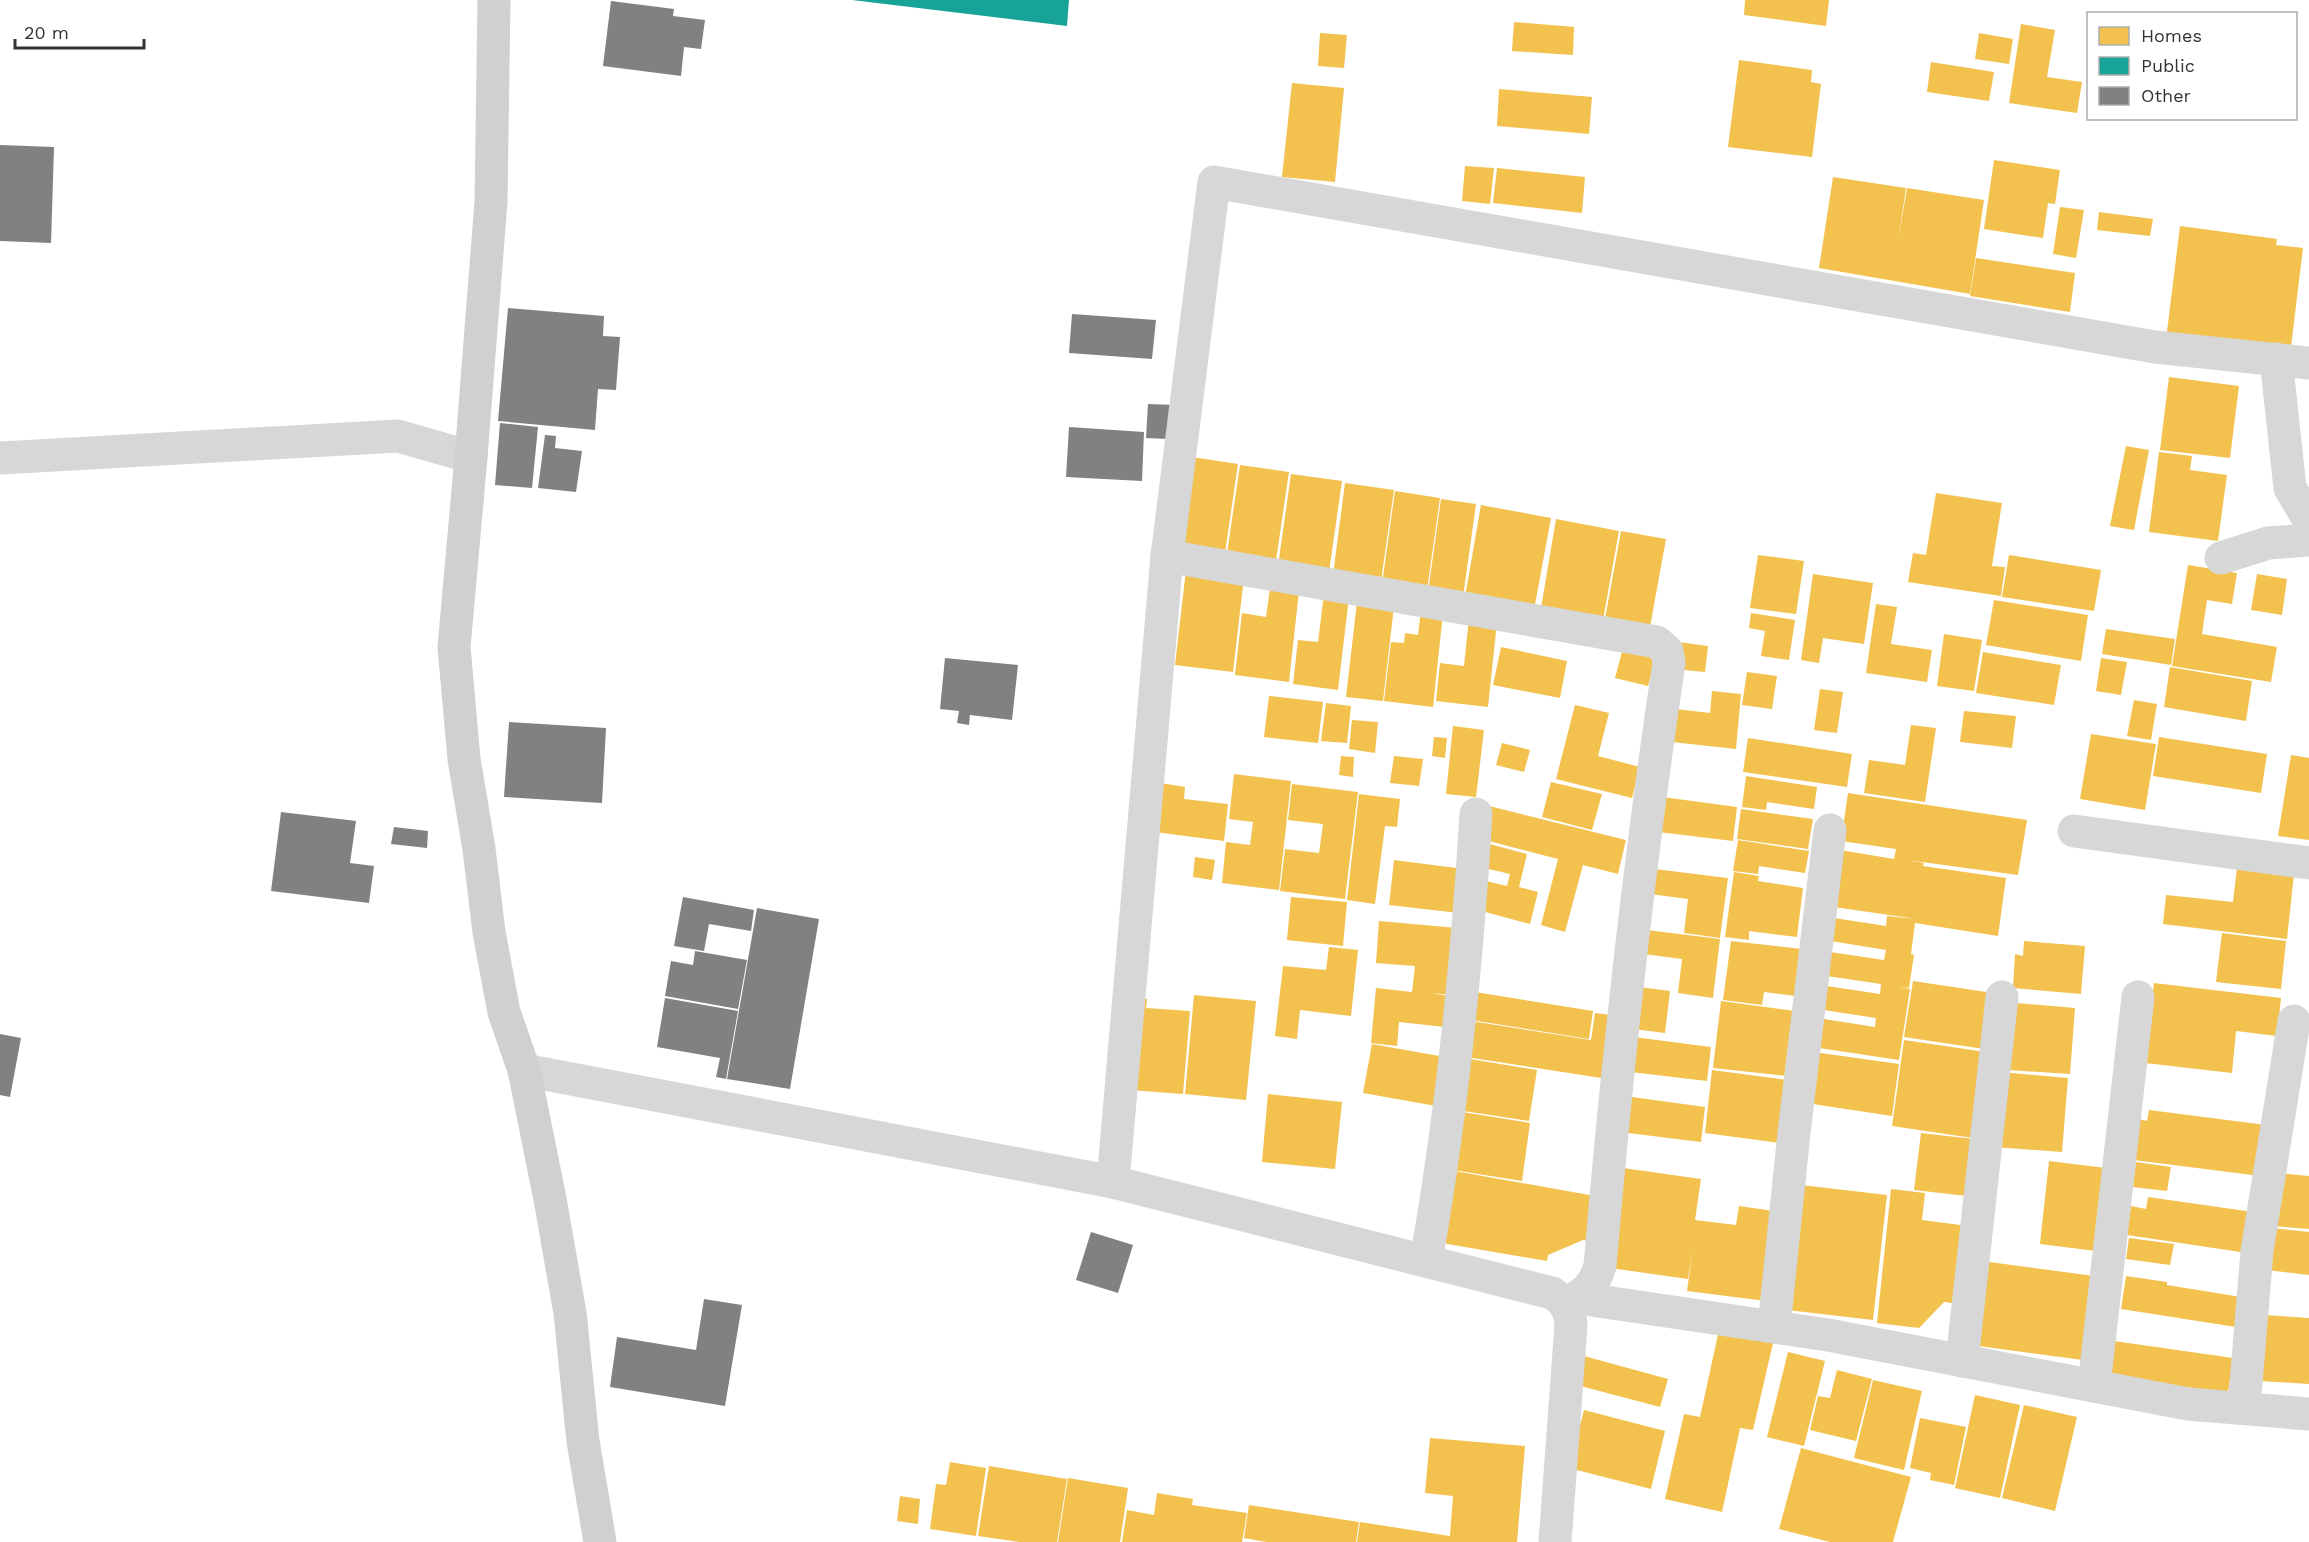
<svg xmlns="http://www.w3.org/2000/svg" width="2309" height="1542" viewBox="0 0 2309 1542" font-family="'Work Sans',sans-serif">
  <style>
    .homes { fill: #f2c14e }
    .public { fill: #17a398 }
    .building { fill: #818181 }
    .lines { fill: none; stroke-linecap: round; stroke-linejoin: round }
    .minor { stroke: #d7d7d7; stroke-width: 33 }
    .secondary { stroke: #d0d0d0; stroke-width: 33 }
  </style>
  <rect width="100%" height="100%" fill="#fff"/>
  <g class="homes">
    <polygon points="1745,0 1829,0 1826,26 1744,15"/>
    <polygon points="1514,22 1574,27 1573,55 1512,51"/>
    <polygon points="2021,24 2055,30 2047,77 2082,82 2077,113 2009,103"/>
    <polygon points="1320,33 1347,35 1344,68 1318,66"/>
    <polygon points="1979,33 2013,39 2009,64 1975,59"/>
    <polygon points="1739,60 1812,70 1811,82 1821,84 1812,157 1728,147"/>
    <polygon points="1931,62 1994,72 1989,101 1927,92"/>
    <polygon points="1292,83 1344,88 1335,182 1282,177"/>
    <polygon points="1499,89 1592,97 1589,134 1497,126"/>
    <polygon points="1994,160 2060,170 2055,204 2048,203 2043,238 1984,229"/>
    <polygon points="1465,166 1494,168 1490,204 1462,201"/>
    <polygon points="1497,168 1585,177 1582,213 1493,203"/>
    <polygon points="1833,177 1906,188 1898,241 1907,188 1984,200 1970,294 1819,268"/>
    <polygon points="2060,207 2084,210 2076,258 2053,254"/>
    <polygon points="2099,212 2153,219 2150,236 2097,230"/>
    <polygon points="2180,226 2277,239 2276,245 2303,248 2290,355 2166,340"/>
    <polygon points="1976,258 2075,273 2070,312 1970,296"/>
    <polygon points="2169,377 2239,386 2230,458 2160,450"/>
    <polygon points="2126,446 2149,450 2134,530 2110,526"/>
    <polygon points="2159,452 2192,456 2190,470 2227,475 2218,541 2149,532"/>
    <polygon points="1185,456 1238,464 1224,560 1171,552"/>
    <polygon points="1240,465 1289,472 1275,567 1226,560"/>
    <polygon points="1291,474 1342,481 1329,572 1278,566"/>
    <polygon points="1345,483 1394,490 1381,581 1333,575"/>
    <polygon points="1395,491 1440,498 1427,590 1382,584"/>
    <polygon points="1936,493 2002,503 1992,566 2005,567 2001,596 1908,582 1913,553 1926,555"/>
    <polygon points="1441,499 1476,504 1463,597 1428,592"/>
    <polygon points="1481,505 1551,518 1534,610 1465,597"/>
    <polygon points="1556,519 1619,531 1603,620 1541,608"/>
    <polygon points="1621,531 1666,539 1648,638 1603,630"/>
    <polygon points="1758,555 1804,561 1796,614 1750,608"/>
    <polygon points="2009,555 2101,570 2094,611 2002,597"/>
    <polygon points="2188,565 2237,573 2232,604 2207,600 2202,634 2277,647 2271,682 2172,666"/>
    <polygon points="1186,570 1244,577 1233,672 1175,665"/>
    <polygon points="1813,574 1873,583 1864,644 1823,638 1819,663 1801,660"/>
    <polygon points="2257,574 2287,579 2282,615 2251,610"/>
    <polygon points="1270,588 1299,591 1289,682 1235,675 1242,613 1266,617"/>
    <polygon points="1324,594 1349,597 1338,690 1293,684 1298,640 1318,642"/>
    <polygon points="1994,600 2088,615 2081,661 1986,645"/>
    <polygon points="1357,602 1394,606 1383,701 1346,697"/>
    <polygon points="1876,604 1897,607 1891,644 1932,650 1927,682 1866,673"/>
    <polygon points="1421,610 1443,613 1433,707 1384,701 1391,642 1404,643 1405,633 1418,635"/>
    <polygon points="1751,613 1795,620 1789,660 1761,656 1765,631 1749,628"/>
    <polygon points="1469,618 1497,622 1488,707 1436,701 1440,663 1464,666"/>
    <polygon points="2106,629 2175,639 2171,665 2102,654"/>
    <polygon points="1944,634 1982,640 1974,691 1937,686"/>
    <polygon points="1678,642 1708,646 1705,672 1675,669"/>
    <polygon points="1501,647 1567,661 1560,698 1493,685"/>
    <polygon points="1623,648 1656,656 1648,686 1615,678"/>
    <polygon points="1983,652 2061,665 2054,705 1976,693"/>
    <polygon points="2101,658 2127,662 2121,695 2096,691"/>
    <polygon points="2170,667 2252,681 2246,721 2164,707"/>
    <polygon points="1747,672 1777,676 1772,709 1742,705"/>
    <polygon points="1820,689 1843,692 1837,733 1814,730"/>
    <polygon points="1712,691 1741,694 1736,749 1663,741 1667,708 1710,713"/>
    <polygon points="1269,696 1323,702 1318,743 1264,737"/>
    <polygon points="2134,700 2157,704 2151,740 2127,736"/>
    <polygon points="1326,703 1351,706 1347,743 1321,741"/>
    <polygon points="1575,705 1609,713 1598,756 1640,767 1632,798 1556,779"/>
    <polygon points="1964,711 2016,716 2012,748 1960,742"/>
    <polygon points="1352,720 1378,722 1375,753 1349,749"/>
    <polygon points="1911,725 1936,728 1925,802 1864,793 1869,760 1905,765"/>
    <polygon points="1453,726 1484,730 1476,797 1446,794"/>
    <polygon points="2091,734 2156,744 2145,810 2080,799"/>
    <polygon points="1434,737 1447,738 1445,758 1432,756"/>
    <polygon points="2159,737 2267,754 2261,793 2153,776"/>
    <polygon points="1748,738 1852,754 1847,787 1743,772"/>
    <polygon points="1502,743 1530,750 1524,772 1496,765"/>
    <polygon points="2291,755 2309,758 2309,840 2278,836"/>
    <polygon points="1341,756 1354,757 1353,777 1339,775"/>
    <polygon points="1394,756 1423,759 1419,786 1390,783"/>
    <polygon points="1234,774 1291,781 1279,890 1222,883 1226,842 1250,845 1253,822 1229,819"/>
    <polygon points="1746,776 1817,787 1814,809 1767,802 1766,810 1742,807"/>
    <polygon points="1551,782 1602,794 1592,830 1542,817"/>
    <polygon points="1161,783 1185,787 1184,799 1228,804 1224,841 1155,832"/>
    <polygon points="1292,784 1358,792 1345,899 1280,891 1285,849 1319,853 1323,824 1288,820"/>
    <polygon points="1848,793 2027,820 2018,875 1907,860 1924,863 1923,866 2006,878 1998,936 1915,923 1911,954 1914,955 1909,988 1899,987 1910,989 1899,1060 1819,1048 1824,1019 1875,1027 1876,1018 1824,1010 1827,986 1880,994 1881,984 1827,976 1830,952 1884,960 1886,950 1831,941 1834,918 1886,926 1887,916 1917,919 1834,907 1840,850 1894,859 1896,849 1841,841"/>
    <polygon points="1359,794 1400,799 1397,827 1385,826 1375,904 1347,900"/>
    <polygon points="1655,796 1737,807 1733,841 1650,831"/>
    <polygon points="1489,806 1626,840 1618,874 1583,865 1565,932 1541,925 1558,859 1481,839"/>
    <polygon points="1741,809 1813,819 1808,849 1737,839"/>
    <polygon points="1738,840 1809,851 1805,873 1759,866 1758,874 1733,871"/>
    <polygon points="1486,843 1527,854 1519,887 1538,892 1530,924 1478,910 1486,881 1507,886 1510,874 1480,867"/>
    <polygon points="1195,857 1215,860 1212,880 1193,877"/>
    <polygon points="1394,860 1464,869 1459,913 1389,905"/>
    <polygon points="1646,868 1728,878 1720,938 1684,933 1688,899 1643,893"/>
    <polygon points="2237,868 2294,874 2287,939 2163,924 2166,895 2233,902"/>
    <polygon points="1734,872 1759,876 1758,881 1803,888 1797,937 1749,931 1749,940 1725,937"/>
    <polygon points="1291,897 1347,902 1343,946 1287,940"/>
    <polygon points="1379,921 1457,928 1450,995 1431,993 1448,996 1445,1027 1399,1022 1397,1046 1371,1043 1376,988 1412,992 1415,966 1376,963"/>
    <polygon points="1639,929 1720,939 1713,998 1678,993 1682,959 1636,953"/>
    <polygon points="2222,933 2286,941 2281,989 2216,982"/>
    <polygon points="1731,941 1802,949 1796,996 1764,992 1762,1005 1723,1000"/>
    <polygon points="2024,941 2085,946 2081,994 2013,988 2015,954 2023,956"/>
    <polygon points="1329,947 1358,950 1351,1016 1300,1010 1297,1039 1275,1036 1283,966 1326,970"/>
    <polygon points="1913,981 1993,993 1984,1049 1904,1037"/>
    <polygon points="2154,983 2281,998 2277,1036 2236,1031 2232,1073 2145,1063"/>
    <polygon points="1631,986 1670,991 1665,1033 1626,1028"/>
    <polygon points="1475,992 1593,1011 1589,1039 1471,1020"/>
    <polygon points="1194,995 1256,1001 1246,1100 1185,1094"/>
    <polygon points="1139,998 1147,999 1146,1008 1190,1011 1183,1094 1131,1090"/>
    <polygon points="1721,1001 1795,1011 1787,1076 1713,1068"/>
    <polygon points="2016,1003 2075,1008 2070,1074 2007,1070"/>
    <polygon points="1595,1013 1611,1015 1601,1078 1466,1057 1471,1021 1591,1040"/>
    <polygon points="1626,1036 1711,1047 1707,1081 1622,1071"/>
    <polygon points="1904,1040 1986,1052 1973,1138 1892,1126"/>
    <polygon points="1372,1044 1445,1057 1436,1106 1363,1093"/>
    <polygon points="1814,1052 1899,1064 1892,1116 1806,1103"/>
    <polygon points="1464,1058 1537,1070 1529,1121 1457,1110"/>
    <polygon points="1712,1070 1787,1080 1780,1143 1705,1133"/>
    <polygon points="2000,1072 2068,1078 2062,1152 1994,1147"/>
    <polygon points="1268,1094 1342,1102 1335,1169 1262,1162"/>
    <polygon points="1625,1096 1705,1107 1701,1142 1620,1132"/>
    <polygon points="2149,1110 2266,1125 2260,1176 2134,1160 2139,1119 2147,1121"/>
    <polygon points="1456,1111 1530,1123 1522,1181 1447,1169"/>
    <polygon points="1921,1133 1974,1139 1967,1196 1914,1190"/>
    <polygon points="2049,1161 2106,1168 2096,1251 2040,1244"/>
    <polygon points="2136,1162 2171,1167 2167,1191 2133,1187"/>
    <polygon points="1623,1168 1701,1179 1695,1220 1736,1225 1739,1206 1774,1211 1766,1301 1687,1291 1693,1248 1688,1279 1610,1268"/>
    <polygon points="1449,1170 1595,1196 1588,1241 1583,1240 1548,1255 1547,1261 1436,1242"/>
    <polygon points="2277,1173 2309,1176 2309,1229 2272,1226"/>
    <polygon points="1801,1185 1887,1195 1873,1320 1787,1310"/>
    <polygon points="1891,1189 1925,1193 1922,1220 1968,1226 1959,1304 1944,1302 1919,1328 1877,1323"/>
    <polygon points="2148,1197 2253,1212 2247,1253 2127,1235 2131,1206 2146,1209"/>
    <polygon points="2272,1228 2309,1232 2309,1275 2267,1270"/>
    <polygon points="2129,1238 2174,1244 2170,1265 2126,1259"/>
    <polygon points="1982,1261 2094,1276 2083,1360 1971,1345"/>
    <polygon points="2126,1276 2167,1282 2167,1285 2241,1297 2236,1327 2121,1309"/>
    <polygon points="2264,1315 2309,1318 2309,1384 2260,1381"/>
    <polygon points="1719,1330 1773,1343 1753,1430 1740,1428 1722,1512 1665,1499 1684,1414 1700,1417"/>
    <polygon points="2114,1341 2233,1358 2228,1393 2109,1376"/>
    <polygon points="1788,1352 1825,1361 1804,1446 1767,1437"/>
    <polygon points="1584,1356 1668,1379 1660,1407 1577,1385"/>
    <polygon points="1837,1370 1872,1379 1856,1441 1810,1430 1818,1396 1830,1398"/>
    <polygon points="1873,1380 1922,1391 1904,1470 1854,1458"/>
    <polygon points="1975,1395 2020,1405 2000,1498 1955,1488"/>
    <polygon points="2024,1405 2077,1417 2055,1511 2002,1498"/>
    <polygon points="1584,1410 1665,1431 1651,1489 1569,1468"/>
    <polygon points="1920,1418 1966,1427 1954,1485 1930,1480 1931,1473 1910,1468"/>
    <polygon points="1430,1438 1525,1446 1517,1542 1357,1542 1360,1522 1450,1536 1453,1496 1425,1493"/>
    <polygon points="1801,1448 1911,1477 1893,1542 1830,1542 1779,1529"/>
    <polygon points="950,1462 986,1468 976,1536 930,1529 936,1484 946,1485"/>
    <polygon points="989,1466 1067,1479 1057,1542 1019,1542 978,1536"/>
    <polygon points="1068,1478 1128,1488 1120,1542 1058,1542"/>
    <polygon points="1157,1493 1193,1499 1192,1505 1247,1513 1242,1542 1122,1542 1127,1510 1154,1515"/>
    <polygon points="900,1496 920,1499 918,1524 897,1521"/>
    <polygon points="1249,1505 1359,1522 1356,1542 1266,1542 1244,1538"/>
  </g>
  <polygon class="public" points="852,0 1069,0 1067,26"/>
  <g class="building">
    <polygon points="611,1 674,9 673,16 705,20 701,49 684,47 681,76 603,66"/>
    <polygon points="0,145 54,147 51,243 0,241"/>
    <polygon points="508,308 604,316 603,336 620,337 616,390 598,389 595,430 498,421"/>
    <polygon points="1072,314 1156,320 1152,359 1069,353"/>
    <polygon points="1148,404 1176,405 1168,439 1146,438"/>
    <polygon points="500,423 538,427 532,488 495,485"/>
    <polygon points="1069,427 1144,432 1142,481 1066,477"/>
    <polygon points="545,435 556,436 555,448 582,451 576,492 538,488"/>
    <polygon points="945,658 1018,665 1012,720 970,715 969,725 957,723 959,711 940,709"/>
    <polygon points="509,722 606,728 602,803 504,797"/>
    <polygon points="281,812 356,821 350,863 374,866 369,903 271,891"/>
    <polygon points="394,827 428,831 427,848 391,844"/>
    <polygon points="683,897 754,910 751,931 709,924 704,951 674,946"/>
    <polygon points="757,908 819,919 790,1089 727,1079"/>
    <polygon points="695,951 747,960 738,1009 665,996 671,961 693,965"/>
    <polygon points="665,998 738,1011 726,1079 716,1077 720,1058 657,1047"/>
    <polygon points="0,1034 21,1038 10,1097 0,1095"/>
    <polygon points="1091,1232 1133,1245 1118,1293 1076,1280"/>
    <polygon points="704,1299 742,1305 725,1406 610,1387 617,1337 696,1350"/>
  </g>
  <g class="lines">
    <g class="minor">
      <polyline points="2276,359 2290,488 2309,520"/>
      <polyline points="0,458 398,436 471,457"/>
      <path d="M1167 556 1657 642 1667 651 1669 663C1639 863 1617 1064 1600 1266 1594 1286 1584 1295 1565 1303"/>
      <polyline points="2221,558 2268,543 2309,540"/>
      <polyline points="2074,831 2309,863"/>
      <path d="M524 1070 1113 1182 1552 1293C1565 1301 1570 1310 1571 1325L1555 1542"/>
      <polyline points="1113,1182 1167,556 1214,182 2155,347 2309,363"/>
      <path d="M1426 1261C1452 1114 1467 964 1476 814"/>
      <polyline points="1578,1298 1828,1335 2188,1404 2309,1414"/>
      <polyline points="1774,1327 1794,1133 1830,830"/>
      <polyline points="1962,1361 2002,997"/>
      <polyline points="2094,1386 2138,997"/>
      <polyline points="2244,1408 2257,1251 2294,1021"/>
    </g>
    <polyline class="secondary" points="494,0 491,202 471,457 454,647 464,759 479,849 489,932 504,1012 524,1070 550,1199 570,1313 583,1441 600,1542"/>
  </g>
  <rect x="2087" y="12" width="210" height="108" fill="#ffffff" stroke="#adadad" stroke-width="1.5"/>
  <rect x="2099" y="27" width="30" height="18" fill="#f2c14e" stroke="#adadad" stroke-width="1.5"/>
  <text x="2141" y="42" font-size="18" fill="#333333">Homes</text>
  <rect x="2099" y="57" width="30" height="18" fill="#17a398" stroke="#adadad" stroke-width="1.5"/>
  <text x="2141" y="72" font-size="18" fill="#333333">Public</text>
  <rect x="2099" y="87" width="30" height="18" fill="#818181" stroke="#adadad" stroke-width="1.5"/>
  <text x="2141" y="102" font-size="18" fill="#333333">Other</text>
  <path d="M15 39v9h129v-9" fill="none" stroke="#333333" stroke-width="3"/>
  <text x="24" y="39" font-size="18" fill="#333333" stroke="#ffffff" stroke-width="4.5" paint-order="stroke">20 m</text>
</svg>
